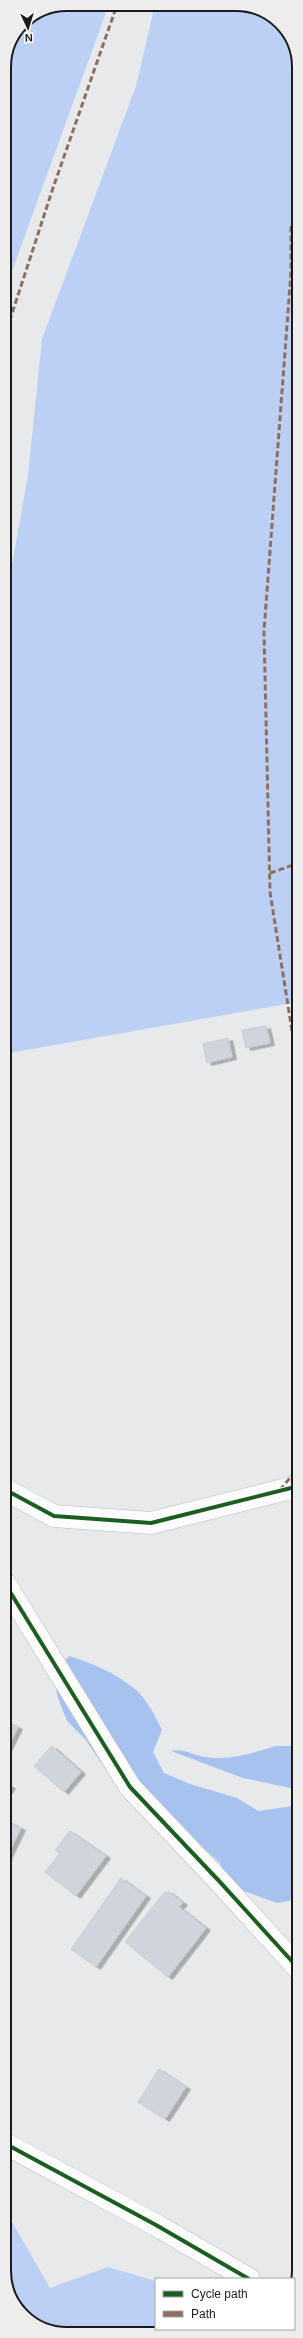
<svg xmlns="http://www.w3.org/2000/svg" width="303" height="2338" viewBox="0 0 303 2338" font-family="Helvetica,sans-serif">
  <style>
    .green { fill: #bbd0f4 }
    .forest { fill: #a8c2f0 }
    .building { fill: #d0d4dc; stroke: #cacbcc; filter: url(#shadow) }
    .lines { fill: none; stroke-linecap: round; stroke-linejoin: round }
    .minor-casing { stroke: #b9babb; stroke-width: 23 }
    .minor { stroke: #fcfcfc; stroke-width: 22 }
    .quiet { stroke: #8d6e63; stroke-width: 3; stroke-dasharray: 6 3; stroke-linecap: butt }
    .cycleway-casing { stroke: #fff; stroke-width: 6 }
    .cycleway { stroke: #1b5e20; stroke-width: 4 }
    .rim { fill: none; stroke: #1b1b1c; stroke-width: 2 }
  </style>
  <defs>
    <filter id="shadow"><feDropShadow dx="4.5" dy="2.5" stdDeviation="0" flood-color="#0004"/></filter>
  </defs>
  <rect width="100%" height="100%" fill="#e8e9eb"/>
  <g class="green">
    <polygon points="67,4 109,4 4,293 4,67 23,22"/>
    <polygon points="155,5 252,6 283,26 299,63 299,1046 292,1003 4,1054 4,609 28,475 42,339 136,86"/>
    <polygon points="4,2208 50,2288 108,2267 156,2281 156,2329 235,2329 243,2332 51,2332 20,2312 4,2275"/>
  </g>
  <g class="forest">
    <path d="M69 1656C92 1663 115 1673 135 1689 147 1699 155 1716 162 1730L153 1752 164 1773 190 1784 237 1798 258 1811 299 1805V1899L277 1903 230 1886 220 1863 186 1832 122 1793 85 1739 67 1721 58 1698 53 1675Z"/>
    <path d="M276 1746H299V1790L243 1778 171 1751C184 1748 192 1755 205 1757 229 1761 253 1753 276 1746Z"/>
  </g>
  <g class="building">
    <polygon points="266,1026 270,1043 246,1048 242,1030"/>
    <polygon points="228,1038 232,1057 207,1063 203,1044"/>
    <polygon points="4,1720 18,1727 4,1755"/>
    <polygon points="52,1746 81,1772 64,1792 34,1766"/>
    <polygon points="4,1783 11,1786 4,1797"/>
    <polygon points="4,1819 21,1828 6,1859 4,1858"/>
    <polygon points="70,1831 106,1856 76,1896 45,1872 60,1853 55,1850"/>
    <polygon points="121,1878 146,1896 96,1967 71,1949"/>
    <polygon points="168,1891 183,1903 179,1907 206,1928 168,1977 125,1942 163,1894"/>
    <polygon points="159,2069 186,2087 165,2119 138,2102"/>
  </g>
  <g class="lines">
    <defs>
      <g id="minor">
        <polyline points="4,1489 54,1516 151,1523 299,1486"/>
        <polyline points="4,1582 130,1787 220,1882 299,1969"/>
        <polyline points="4,2143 156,2225 249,2279"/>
      </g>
    </defs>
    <use href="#minor" class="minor-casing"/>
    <use href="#minor" class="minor"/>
    <g class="quiet">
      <polyline points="299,222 291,227 291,272 264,631 270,892 299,1075"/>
      <polyline points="4,338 53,188 117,5"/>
      <polyline points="270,873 299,863"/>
      <polyline points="280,1490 299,1467"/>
    </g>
    <defs>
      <g id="cycleway">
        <polyline points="4,1489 54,1516 151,1523 299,1486"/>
        <polyline points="4,1582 130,1787 220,1882 299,1969"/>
        <polyline points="4,2143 156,2225 249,2279"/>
      </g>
    </defs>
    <use href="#cycleway" class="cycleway-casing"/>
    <use href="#cycleway" class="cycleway"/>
  </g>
  <path d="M0 0H303V2338H0ZM67 11H236A56 56 0 0 1 292 67V2271A56 56 0 0 1 236 2327H67A56 56 0 0 1 11 2271V67A56 56 0 0 1 67 11Z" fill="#ededed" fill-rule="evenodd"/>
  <path class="rim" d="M67 11H236A56 56 0 0 1 292 67V2271A56 56 0 0 1 236 2327H67A56 56 0 0 1 11 2271V67A56 56 0 0 1 67 11Z"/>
  <rect x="155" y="2278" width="140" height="52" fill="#ffffff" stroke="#a4a4a4"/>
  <rect x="163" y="2291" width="20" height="6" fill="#1b5e20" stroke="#a4a4a4"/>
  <text x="191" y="2298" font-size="12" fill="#1b1b1c">Cycle path</text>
  <rect x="163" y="2311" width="20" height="6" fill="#8d6e63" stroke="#a4a4a4"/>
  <text x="191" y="2318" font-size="12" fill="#1b1b1c">Path</text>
  <g transform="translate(28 28) rotate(176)" stroke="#ffffff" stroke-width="3" paint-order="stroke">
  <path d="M0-3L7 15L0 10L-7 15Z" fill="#1b1b1c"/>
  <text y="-6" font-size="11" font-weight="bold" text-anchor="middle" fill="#1b1b1c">N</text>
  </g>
</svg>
